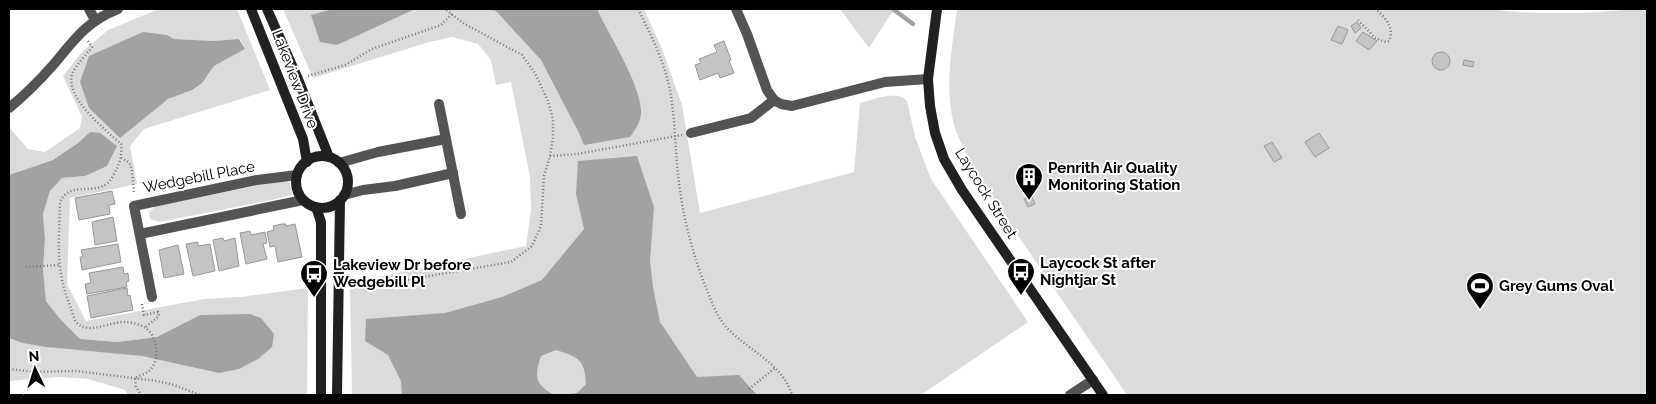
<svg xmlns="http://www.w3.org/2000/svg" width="1656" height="404" viewBox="0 0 1656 404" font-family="Raleway,sans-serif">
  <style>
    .green { fill: #dbdbdb; fill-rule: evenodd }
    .water { fill: #a2a2a2 }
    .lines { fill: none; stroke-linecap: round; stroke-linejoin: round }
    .stream { stroke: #a2a2a2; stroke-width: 4.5 }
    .building { fill: #c4c4c4; stroke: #989898 }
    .path { stroke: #767676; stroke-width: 2.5; stroke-dasharray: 1 2.5; stroke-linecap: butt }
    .street { stroke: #545454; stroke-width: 10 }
    .secondary { stroke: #212121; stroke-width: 10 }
    .labels { text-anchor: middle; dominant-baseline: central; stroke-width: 4; stroke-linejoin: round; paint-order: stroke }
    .street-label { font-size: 15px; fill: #000; stroke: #fff }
    .poi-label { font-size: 15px; font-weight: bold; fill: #000; stroke: #fff; text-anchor: start }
  </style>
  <rect width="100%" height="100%" fill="#fff"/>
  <g class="green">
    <path d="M159 9H237L270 90 144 129 130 146 137 184 70 198 67 284 86 321 204 299 240 297 308 288 307 395H128L125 390 88 379 58 377 9 381V338C51 352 97 349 141 356 167 360 194 367 219 373L200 315 157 337 117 342 80 339 61 320 46 301 43 270 45 239 43 214 50 191 62 178 85 176 90 132 78 143 53 160 9 175V127L28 149 45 152 80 128 82 117 63 76 82 52 108 30ZM167 35 174 39 214 41 240 39 245 49 214 66 208 75 164 102Z"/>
    <path d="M283 9H644L662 49 682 105 700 213 854 172 860 103C874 100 895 89 907 101L915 137 931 179 1028 322 921 395H352L350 283 526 246 531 210 530 177 511 82 496 85 491 60 478 44 453 37 429 42 313 78Z"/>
    <polygon points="840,9 898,9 890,15 869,48"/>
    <path d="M957 9H1488C1519 13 1550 14 1581 13 1603 12 1625 9 1647 9V395H1127L973 170C968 157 961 144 956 131 943 92 952 49 957 9Z"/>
    <polygon points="289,179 292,195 276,199 159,222 150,219 149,212 156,206"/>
  </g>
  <g class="water">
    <polygon points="333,9 415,9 337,45 320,42 311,15"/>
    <path d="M488 9H597C610 37 638 80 641 109 642 120 636 129 630 137L584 145 579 133 541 60 496 11Z"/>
    <polygon points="143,32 167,35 174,39 214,41 239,39 245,49 214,66 202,83 192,90 168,99 120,138 89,108 80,82 89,56"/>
    <polygon points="90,132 100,133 117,146 107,166 85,176 62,178 50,191 43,214 45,239 43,270 46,301 61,320 80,339 117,342 157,337 200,315 250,314 261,318 274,334 272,347 258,359 239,369 219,373 142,356 46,347 23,343 9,338 9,175 53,160 78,143"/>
    <path d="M637 156 654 207 650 261 653 287 660 322 697 377 739 375 757 395H560L577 393 586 384C585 359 578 357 556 350L541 356C534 377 535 384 554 395H402L401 381 388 355 365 341 366 319 445 313 502 297 542 280 584 229 576 194 578 161Z"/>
  </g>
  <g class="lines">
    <polyline class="stream" points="893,9 913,24"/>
  </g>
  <g class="building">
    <polygon points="1357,22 1361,28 1355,33 1351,26"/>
    <polygon points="1338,26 1348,30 1342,44 1331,40"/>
    <polygon points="1363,32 1377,41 1369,50 1356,41"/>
    <polygon points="724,41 731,60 729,61 734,73 720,78 718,73 700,80 695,65 701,63 699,59 717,52 714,45"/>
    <circle cx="1441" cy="61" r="9"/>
    <polygon points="1464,60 1474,62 1473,67 1463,65"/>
    <polygon points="1319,133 1329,148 1315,157 1305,142"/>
    <polygon points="1272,142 1282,158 1274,162 1264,146"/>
    <polygon points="112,191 115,204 109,205 110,214 79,220 75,198"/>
    <polygon points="1031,195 1035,204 1028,207 1024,199"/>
    <polygon points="113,217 117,241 95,245 92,222"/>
    <polygon points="282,224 286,224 286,226 295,224 302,257 278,262 275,246 270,247 267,232 274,230 273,226"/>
    <polygon points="250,231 251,235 265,232 267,243 263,244 267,259 246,264 240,233"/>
    <polygon points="223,238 224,241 235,238 239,266 219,271 213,240"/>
    <polygon points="198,242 198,246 210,244 215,271 193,276 186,244"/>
    <polygon points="118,244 121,262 82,270 80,257 83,257 81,250"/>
    <polygon points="178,245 184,274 164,278 159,250"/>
    <polygon points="123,267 124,274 128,273 129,281 126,282 127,287 87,294 85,284 91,283 89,273"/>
    <polygon points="127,288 128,296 130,295 133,310 91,318 87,296"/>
  </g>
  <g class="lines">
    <g class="path">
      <path d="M638 9C651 35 664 61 670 90 675 117 675 146 678 174 682 215 693 257 709 295 713 307 719 319 727 328 749 351 782 363 792 395"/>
      <path d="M1358 20 1375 38 1386 42 1389 41C1395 27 1385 18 1376 9"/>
      <path d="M88 41 92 47C86 55 77 64 73 72 62 96 106 130 121 144 122 153 121 159 117 168 115 172 112 178 109 182 94 196 70 180 60 202 59 243 55 270 71 308 72 312 74 320 77 323 88 335 112 321 125 322 131 322 138 324 144 327 158 335 161 360 149 371 145 374 139 376 135 378L136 387 141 395"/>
      <polyline points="308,76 345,65 372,49 441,25 452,14"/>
      <polyline points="550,156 577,154 682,135"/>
      <polyline points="121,158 129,162 132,170 134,194"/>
      <polyline points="26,267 59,265"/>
      <polyline points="349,286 363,283 388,283 511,262 532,246 541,226 544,176 550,156 553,138 553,119 548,101 535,73 522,55 463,23 445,9"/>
      <polyline points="142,304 144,315 158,312 159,316 146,327"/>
      <polyline points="9,369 35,372 76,371 157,381 174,385 200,395"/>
      <polyline points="749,389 775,368"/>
    </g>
    <g class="street">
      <polyline points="89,9 95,20"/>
      <polyline points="736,9 747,34 767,90 774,100 781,104 792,106 885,82 928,79"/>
      <polyline points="439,104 461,214"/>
      <path d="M9 108C25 95 40 80 54 64 74 40 87 21 118 9"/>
      <polyline points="691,133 751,118 774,100"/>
      <polyline points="339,163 378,152 446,139"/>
      <polyline points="344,195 363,190 395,186 453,173"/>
      <polyline points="140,234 303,200"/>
      <polyline points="152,297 134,206 257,180 297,175"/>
      <polyline points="1070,395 1093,380"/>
    </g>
    <g class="secondary">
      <polyline points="251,9 303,139 307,162"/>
      <polyline points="267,9 298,79 329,157"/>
      <polyline points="937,9 928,79 930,106 935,133 944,159 962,190 1103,395"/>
      <circle cx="322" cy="182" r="26"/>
      <polyline points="316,207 321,222 321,395"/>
      <polyline points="337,395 340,200"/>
    </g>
  </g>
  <defs>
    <symbol id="building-pin" viewBox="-11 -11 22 30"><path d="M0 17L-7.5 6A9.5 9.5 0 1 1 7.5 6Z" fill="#000" stroke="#fff"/><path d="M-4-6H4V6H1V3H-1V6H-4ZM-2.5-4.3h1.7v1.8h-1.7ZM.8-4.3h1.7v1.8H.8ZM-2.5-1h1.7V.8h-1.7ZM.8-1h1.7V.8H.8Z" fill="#fff"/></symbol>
    <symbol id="bus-pin" viewBox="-11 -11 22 30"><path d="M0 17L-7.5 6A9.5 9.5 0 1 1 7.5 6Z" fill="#000" stroke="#fff"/><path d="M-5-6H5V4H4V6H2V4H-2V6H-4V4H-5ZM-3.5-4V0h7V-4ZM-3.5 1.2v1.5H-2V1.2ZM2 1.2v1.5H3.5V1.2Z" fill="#fff"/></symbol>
    <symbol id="stadium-pin" viewBox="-11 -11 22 30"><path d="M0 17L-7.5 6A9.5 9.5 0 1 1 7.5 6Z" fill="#000" stroke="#fff"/><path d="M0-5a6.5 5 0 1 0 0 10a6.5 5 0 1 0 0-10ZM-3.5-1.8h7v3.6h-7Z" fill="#fff"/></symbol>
  </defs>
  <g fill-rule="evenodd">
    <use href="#building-pin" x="1013" y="161" width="32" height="43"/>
    <use href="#bus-pin" x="1005" y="256" width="32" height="43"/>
    <use href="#bus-pin" x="298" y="258" width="32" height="43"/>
    <use href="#stadium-pin" x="1464" y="270" width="32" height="43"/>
  </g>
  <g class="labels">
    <g class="street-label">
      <text transform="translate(295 79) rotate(69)">Lakeview Drive</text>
      <text transform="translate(199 177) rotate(-11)">Wedgebill Place</text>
      <text transform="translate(986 193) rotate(58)">Laycock Street</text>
    </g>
    <g class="poi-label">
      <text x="1048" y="168">Penrith Air Quality<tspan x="1048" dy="17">Monitoring Station</tspan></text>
      <text x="1040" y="263">Laycock St after<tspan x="1040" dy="17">Nightjar St</tspan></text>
      <text x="333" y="265">Lakeview Dr before<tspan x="333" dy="17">Wedgebill Pl</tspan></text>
      <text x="1499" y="286">Grey Gums Oval</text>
    </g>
  </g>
  <rect width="1656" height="404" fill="none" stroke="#000000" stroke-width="20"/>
  <g transform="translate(35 369) rotate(356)" stroke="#ffffff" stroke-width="4" paint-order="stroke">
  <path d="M0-4L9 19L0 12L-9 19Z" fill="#000000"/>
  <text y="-8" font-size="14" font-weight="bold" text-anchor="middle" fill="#000000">N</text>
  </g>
</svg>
